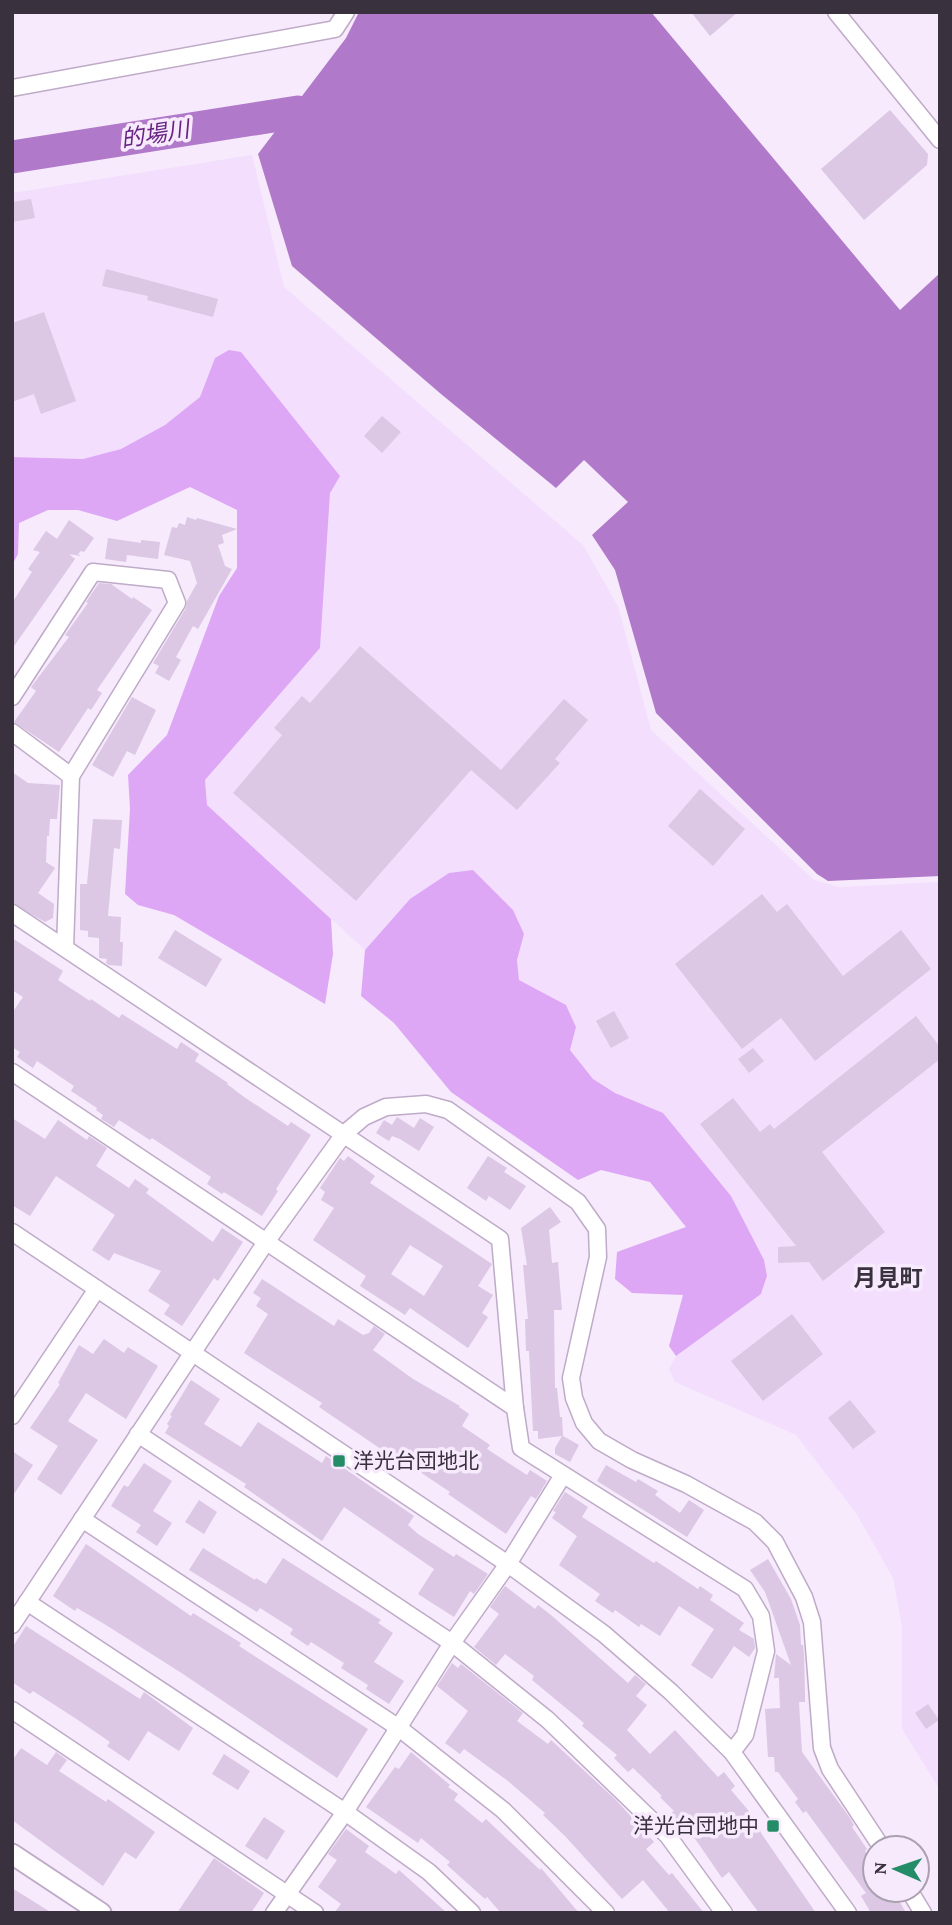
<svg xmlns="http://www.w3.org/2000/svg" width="952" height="1925" viewBox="0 0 952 1925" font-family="'Crimson Pro','Noto Sans JP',serif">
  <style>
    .built { fill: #f3dffd }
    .green { fill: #dda7f6 }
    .water { fill: #b179c9 }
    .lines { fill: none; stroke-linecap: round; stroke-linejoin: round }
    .river { stroke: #b179c9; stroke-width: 33 }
    .building { fill: #dcc7e5; fill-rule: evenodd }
    .minor-casing { stroke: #bfabc8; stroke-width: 19 }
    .tertiary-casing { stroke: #bfabc8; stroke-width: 23 }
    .minor { stroke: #fff; stroke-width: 16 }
    .tertiary { stroke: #fff; stroke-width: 19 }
    .poi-dot { fill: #258c68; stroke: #f6eafc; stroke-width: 2.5 }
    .labels { text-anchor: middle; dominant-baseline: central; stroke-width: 7; stroke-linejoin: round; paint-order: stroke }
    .poi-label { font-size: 21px; fill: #39313d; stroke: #f6eafc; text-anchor: start }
    .water-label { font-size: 23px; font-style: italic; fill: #692383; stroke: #f6eafc }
    .neighbourhood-label { font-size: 23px; font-weight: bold; fill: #39313d; stroke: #f6eafc }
  </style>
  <rect width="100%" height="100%" fill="#f6eafc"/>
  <polygon class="built" points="252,155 284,287 583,545 618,606 651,730 814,880 839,887 940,882 940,1790 902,1729 902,1627 893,1578 856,1513 796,1435 675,1382 669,1369 676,1356 762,1293 767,1276 615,1093 592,1079 570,1050 576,1027 566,1005 519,980 517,960 524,934 410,899 365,950 207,805 205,780 320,648 330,493 215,358 200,397 165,425 121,449 83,459 12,457 12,193"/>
  <g class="green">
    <polygon points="229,350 241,352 340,476 330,493 320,648 205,780 207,805 331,919 333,954 325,1004 174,915 138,905 125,894 130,809 128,775 167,735 219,596 237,568 237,510 190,487 117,521 78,510 48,510 19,523 18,554 12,565 12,457 83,459 121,449 165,425 200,397 215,358"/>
    <polygon points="473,870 513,910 524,934 517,960 519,980 566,1005 576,1027 570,1050 593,1079 615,1093 663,1113 731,1196 764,1260 767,1276 761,1294 676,1356 669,1346 683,1295 632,1293 615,1279 617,1252 686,1227 650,1182 601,1170 578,1180 451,1092 394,1023 361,996 365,950 410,899 449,873"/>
  </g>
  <polygon class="water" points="359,12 651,12 900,310 940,273 940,876 828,881 817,874 656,713 615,570 592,535 628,502 584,460 556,488 441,394 292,266 258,154 346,38"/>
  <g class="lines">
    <polyline class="river" points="12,157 298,112"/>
  </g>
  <g class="building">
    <polygon points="691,12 738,12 710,36"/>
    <polygon points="890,110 928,154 927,165 864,220 821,169"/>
    <polygon points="31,199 35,218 12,222 12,202"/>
    <polygon points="106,269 218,299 213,317 147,300 148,296 102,286"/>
    <polygon points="44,312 76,401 41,414 34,394 12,402 12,323"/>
    <polygon points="382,416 401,432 382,453 364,436"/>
    <polygon points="187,517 196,520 197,518 237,529 222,535 224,543 218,545 225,566 232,569 198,629 193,626 176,657 181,660 169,681 155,673 159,666 153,663 186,608 187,601 197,583 190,561 164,555 172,527 177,528 179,523 185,525"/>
    <polygon points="69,520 94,538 84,552 81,551 78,554 81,556 69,554 75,559 12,649 12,603 32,572 28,569 40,552 33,550 46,531 57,539"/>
    <polygon points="108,538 141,543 141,540 160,542 158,559 127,555 126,562 105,559"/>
    <polygon points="99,583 111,584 132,599 133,597 152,610 97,690 102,693 91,710 88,708 59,752 14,722 36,691 31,687 69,637 65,635 88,603 86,602"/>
    <polygon points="360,646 501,770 564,699 588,720 555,759 560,763 517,810 471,770 356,901 233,793 282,735 274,728 302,696 310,703"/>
    <polygon points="132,697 156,710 135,755 127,751 113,777 92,765"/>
    <polygon points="12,772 28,783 60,785 57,819 50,819 49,836 47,836 46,862 55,868 38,893 54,904 53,918 45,922 12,903"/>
    <polygon points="700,789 745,829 713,866 668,826"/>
    <polygon points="93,819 122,820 120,849 114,848 108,916 121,917 120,942 123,942 122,966 109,965 106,963 107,959 99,958 99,938 88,937 88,931 80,930 80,884 87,884"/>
    <polygon points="762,894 777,912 787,904 843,976 901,930 931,969 815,1061 781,1018 742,1049 675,964"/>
    <polygon points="175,930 222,959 206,987 158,958"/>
    <polygon points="12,938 63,971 58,980 90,1001 91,999 119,1018 122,1014 177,1049 181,1042 199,1054 195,1061 228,1083 227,1084 244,1097 288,1126 291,1122 311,1135 276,1189 278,1191 262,1216 224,1192 222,1194 207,1184 211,1177 152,1138 150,1140 119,1120 114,1127 101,1119 103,1115 96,1110 97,1108 71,1091 74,1086 37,1061 33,1068 17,1057 20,1052 12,1047 12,1013 23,997 12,990"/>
    <polygon points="614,1011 629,1038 611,1048 596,1021"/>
    <polygon points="916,1016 940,1047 940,1059 822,1152 885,1232 823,1281 809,1262 778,1263 778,1247 796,1246 700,1124 733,1098 760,1132 770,1124 774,1129"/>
    <polygon points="753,1048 764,1061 749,1073 738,1059"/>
    <polygon points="397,1117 414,1128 420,1118 434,1127 419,1151 400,1139 392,1136 389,1141 376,1133 384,1120 392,1125"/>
    <polygon points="12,1118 45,1139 58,1120 87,1140 89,1136 107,1148 96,1166 129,1188 135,1179 149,1189 146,1193 213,1242 222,1228 243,1242 218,1281 214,1278 182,1326 164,1314 170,1305 148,1291 161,1271 114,1253 109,1261 92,1250 115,1215 56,1176 30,1216 12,1205"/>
    <path d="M348 1156 375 1176 370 1183 492 1264 478 1286 493 1295 482 1313 488 1317 468 1348 410 1308 405 1315 360 1286 366 1276 313 1240 334 1208 321 1200 325 1192 320 1188 340 1158 344 1161ZM410 1245 443 1266 424 1296 391 1274Z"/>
    <polygon points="488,1156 507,1168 504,1172 526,1186 510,1210 489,1196 486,1201 467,1188"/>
    <polygon points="550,1207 561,1222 549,1230 552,1263 558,1262 562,1310 554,1310 555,1388 557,1388 560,1417 562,1417 563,1436 579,1445 570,1462 555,1454 555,1448 562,1436 538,1439 538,1431 533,1431 529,1351 526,1351 525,1319 528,1319 523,1265 527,1265 521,1228"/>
    <polygon points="262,1279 334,1326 338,1319 363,1335 369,1333 374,1326 385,1334 373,1350 413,1379 460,1406 459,1407 469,1414 462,1426 490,1445 487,1449 527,1475 530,1470 547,1481 536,1499 531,1496 506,1534 448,1494 450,1492 408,1464 406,1466 319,1407 322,1403 244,1353 268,1314 256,1306 261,1298 253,1293"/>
    <polygon points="792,1314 823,1354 763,1401 731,1361"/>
    <polygon points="104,1339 124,1353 128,1347 158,1366 126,1419 86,1393 68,1421 98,1440 61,1495 37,1479 58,1446 30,1428 60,1384 58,1383 79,1345 93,1354"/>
    <polygon points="191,1380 220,1399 204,1424 241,1447 258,1422 322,1463 326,1456 414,1516 408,1525 418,1534 454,1557 456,1554 488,1574 474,1594 470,1591 454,1617 418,1594 434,1569 344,1507 322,1541 244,1487 246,1484 165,1433 169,1426 167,1424 172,1416 170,1415"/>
    <polygon points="850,1400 876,1432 853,1449 828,1418"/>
    <polygon points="12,1451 33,1465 12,1497"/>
    <polygon points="144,1463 172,1481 153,1511 172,1523 157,1546 136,1532 141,1525 111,1506 124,1485 128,1487"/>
    <polygon points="606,1465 636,1482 638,1479 658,1491 655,1495 680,1513 689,1500 704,1510 687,1537 597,1481"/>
    <polygon points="565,1492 588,1507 582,1517 654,1563 656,1561 698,1589 700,1586 713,1595 710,1600 744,1623 739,1630 754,1639 755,1648 749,1657 734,1646 712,1679 691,1665 714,1629 679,1606 660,1636 641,1624 639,1627 615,1610 613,1613 595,1601 600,1594 559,1565 577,1536 552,1518 556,1512 553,1511"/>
    <polygon points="199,1500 217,1512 204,1534 185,1522"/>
    <polygon points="86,1544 191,1616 193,1613 241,1643 239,1646 368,1729 337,1778 183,1674 106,1625 77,1608 75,1611 53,1596"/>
    <polygon points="203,1548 255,1580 256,1578 266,1584 283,1558 381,1620 378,1623 393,1633 374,1662 404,1681 389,1704 366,1689 368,1685 341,1668 344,1663 311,1642 308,1646 290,1634 293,1629 260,1608 257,1612 189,1570"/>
    <polygon points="768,1559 791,1599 800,1625 801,1645 803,1645 804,1654 805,1695 805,1702 799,1702 802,1752 850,1818 854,1825 852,1827 867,1849 865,1851 875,1865 875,1890 893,1890 906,1913 871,1913 861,1896 866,1893 806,1811 803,1813 795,1802 798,1799 778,1772 775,1772 774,1757 768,1757 765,1709 780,1708 779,1678 774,1678 776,1654 791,1665 765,1592 750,1570"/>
    <polygon points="505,1586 535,1609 538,1605 551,1615 628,1683 635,1675 646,1684 636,1696 647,1705 627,1730 650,1754 675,1730 718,1777 724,1772 735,1786 731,1790 748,1810 763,1836 816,1913 759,1913 729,1872 722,1878 696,1840 670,1814 674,1811 660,1797 662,1796 633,1768 628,1772 614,1758 617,1755 582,1726 584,1723 532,1680 534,1676 505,1654 496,1665 474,1647 499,1614 490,1607"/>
    <polygon points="26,1626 140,1699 144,1692 193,1728 179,1751 148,1731 129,1761 107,1746 110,1742 78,1720 33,1691 30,1694 12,1682 12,1648"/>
    <polygon points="452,1663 458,1668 461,1664 523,1713 517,1721 548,1744 551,1740 616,1800 654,1842 646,1849 669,1875 672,1873 704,1913 670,1913 643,1880 622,1899 565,1836 543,1815 545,1813 508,1781 464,1749 460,1754 445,1743 468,1711 437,1686"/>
    <polygon points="928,1704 939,1720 926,1729 915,1713"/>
    <polygon points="21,1748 47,1765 56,1752 67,1760 59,1771 106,1802 108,1799 155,1832 136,1859 125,1852 103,1886 12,1820 12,1761"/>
    <polygon points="411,1752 450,1785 448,1787 458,1794 454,1800 482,1823 486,1819 540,1870 541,1868 579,1913 501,1913 487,1897 485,1899 447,1865 450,1862 421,1838 418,1843 366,1807 395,1767 399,1769"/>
    <polygon points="224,1754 250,1771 238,1790 212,1774"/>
    <polygon points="264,1817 285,1831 267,1860 245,1846"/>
    <polygon points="346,1829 369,1846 365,1852 396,1874 399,1870 447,1913 334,1913 341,1904 318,1887 337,1860 328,1854"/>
    <polygon points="214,1858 264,1893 251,1913 177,1913"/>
    <polygon points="12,1888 52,1913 12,1913"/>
  </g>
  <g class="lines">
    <defs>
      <g id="minor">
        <polyline points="836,12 940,140"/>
        <polyline points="12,88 335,29 346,12"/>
        <polyline points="12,697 93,572 168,580 177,603 71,776"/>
        <polyline points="12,732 71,776 65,948"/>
        <polyline points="12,913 500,1239 515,1408 521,1448 745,1589 761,1616 766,1651 745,1735 732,1752"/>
        <polyline points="12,1072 515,1408"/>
        <polyline points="12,1232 508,1564 604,1634 671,1692 732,1752 848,1913"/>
        <polyline points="12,1416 97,1289"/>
        <polyline points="138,1434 452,1643 548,1720 668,1836 724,1913"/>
        <polyline points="82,1519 399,1728 503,1810 606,1913"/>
        <polyline points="27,1602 345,1812 429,1872 472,1913"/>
        <polyline points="12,1625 266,1242 344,1134 364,1117 386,1107 426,1104 448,1110 578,1202 597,1229 598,1257 571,1378 574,1398 584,1423 599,1441 632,1460 686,1484 755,1522 775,1542 804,1597 812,1622 822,1748 830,1769 882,1848"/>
        <polyline points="12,1710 315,1913"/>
        <polyline points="909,1890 923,1913"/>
        <polyline points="274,1913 345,1812 452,1643 508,1564 563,1475"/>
      </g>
      <polyline id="tertiary" points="12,1854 101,1913"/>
    </defs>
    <use href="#minor" class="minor-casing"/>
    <use href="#tertiary" class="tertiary-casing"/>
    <use href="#minor" class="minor"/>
    <use href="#tertiary" class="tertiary"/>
  </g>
  <g class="poi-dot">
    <rect x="332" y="1454" width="14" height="14" rx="3.5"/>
    <rect x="766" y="1819" width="14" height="14" rx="3.5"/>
  </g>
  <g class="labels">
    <g class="poi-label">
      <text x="353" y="1461">洋光台団地北</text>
      <text x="759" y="1826" text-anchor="end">洋光台団地中</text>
    </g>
    <g class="water-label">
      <text transform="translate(155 134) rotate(-9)">的場川</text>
    </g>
    <g class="neighbourhood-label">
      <text x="888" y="1278">月見町</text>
    </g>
  </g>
  <rect width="952" height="1925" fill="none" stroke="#39313d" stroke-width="28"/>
  <g transform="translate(896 1869) rotate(272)"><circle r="33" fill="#f6eafc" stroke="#aaa0b0" stroke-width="2"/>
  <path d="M0-5L12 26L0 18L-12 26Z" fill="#258c68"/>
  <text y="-10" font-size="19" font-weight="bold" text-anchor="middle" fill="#39313d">N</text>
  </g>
</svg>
